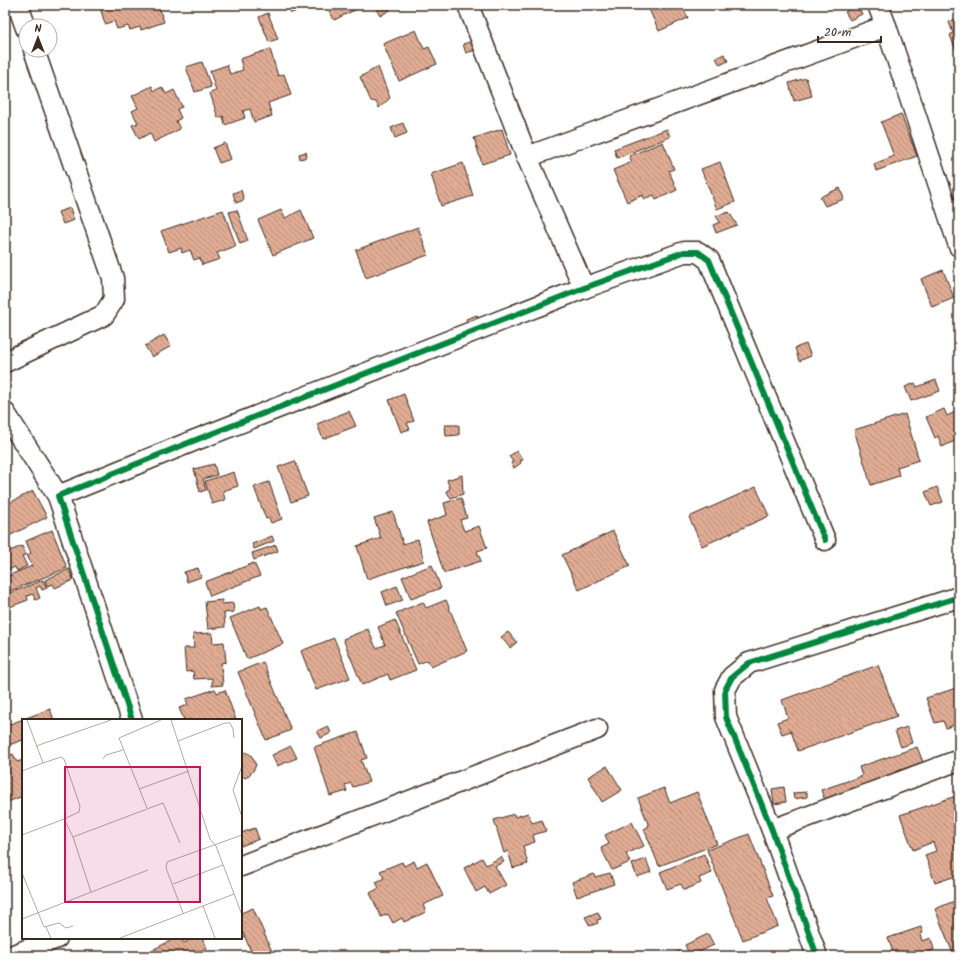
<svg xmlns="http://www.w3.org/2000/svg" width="964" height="961" viewBox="0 0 964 961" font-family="Kalam,sans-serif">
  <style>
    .building { fill: url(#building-back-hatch); stroke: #3b2a1e }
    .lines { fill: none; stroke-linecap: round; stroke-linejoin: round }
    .minor-casing { stroke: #3b2a1e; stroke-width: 23 }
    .minor { stroke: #fff; stroke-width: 20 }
    .cycleway-casing { stroke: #fff; stroke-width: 8 }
    .cycleway { stroke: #00873e; stroke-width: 6 }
    .inset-road { fill: none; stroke: #b1aaa5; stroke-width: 1 }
    .view { fill: #c2185b; fill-opacity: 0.15; stroke: #c2185b; stroke-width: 2 }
    .inset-edge { fill: none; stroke: #3b2a1e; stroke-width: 2 }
  </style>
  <defs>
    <pattern id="building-back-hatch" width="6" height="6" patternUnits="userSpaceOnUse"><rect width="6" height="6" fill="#e0ac94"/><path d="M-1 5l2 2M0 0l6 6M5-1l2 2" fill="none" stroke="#b78c78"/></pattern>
  </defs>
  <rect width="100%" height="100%" fill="#fff"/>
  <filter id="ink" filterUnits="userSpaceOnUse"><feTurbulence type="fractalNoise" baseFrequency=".025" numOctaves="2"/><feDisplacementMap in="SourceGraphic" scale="8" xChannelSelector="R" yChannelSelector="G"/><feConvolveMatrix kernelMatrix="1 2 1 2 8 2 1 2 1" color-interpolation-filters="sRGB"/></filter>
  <g filter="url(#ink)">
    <g class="building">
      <polygon points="107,5 158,5 164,22 141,30 140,27 130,30 128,26 117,29 114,21 105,24 100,7"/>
      <polygon points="288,5 316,5 291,13"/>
      <polygon points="341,5 360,5 361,7 334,20 329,11"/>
      <polygon points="374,5 388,5 390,10 380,16"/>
      <polygon points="647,5 682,5 688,18 659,31"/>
      <polygon points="857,5 862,14 850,20 845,12"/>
      <polygon points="268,13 278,39 269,42 259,17"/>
      <polygon points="959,18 959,56 958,56 950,35 953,33 949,22"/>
      <polygon points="416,30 424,49 429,47 437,64 399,81 383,44"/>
      <polygon points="476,40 479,49 466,53 463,44"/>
      <polygon points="270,49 278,76 284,74 291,95 268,103 272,116 254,122 250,109 243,111 245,118 225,125 223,116 218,118 210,93 216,91 210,71 227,65 230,74 243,70 240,59"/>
      <polygon points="724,54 728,61 720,65 716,58"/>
      <polygon points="202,62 211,87 195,92 186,67"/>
      <polygon points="378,67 390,98 379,108 376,102 371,101 360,77"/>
      <polygon points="806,78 812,96 794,101 789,83"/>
      <polygon points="152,86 154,91 162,87 166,94 174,90 182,107 177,109 181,118 176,121 180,129 154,142 150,133 139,139 132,125 138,123 132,111 138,108 132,96"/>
      <polygon points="5,89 9,102 5,104"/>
      <polygon points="901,114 917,156 876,171 874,164 894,156 881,122"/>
      <polygon points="403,123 407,133 395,138 391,128"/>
      <polygon points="502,129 510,155 482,164 474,138"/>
      <polygon points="667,129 670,137 617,158 614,149"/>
      <polygon points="663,142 674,169 669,171 677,190 656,200 654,195 644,199 643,195 627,202 613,170 632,162 629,156"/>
      <polygon points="225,143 231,159 219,163 213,148"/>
      <polygon points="306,152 307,157 300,159 299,154"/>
      <polygon points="720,162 735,202 717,209 701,169"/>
      <polygon points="463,163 473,196 441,206 431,174"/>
      <polygon points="840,188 844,199 825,206 820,197"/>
      <polygon points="241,190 244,200 236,203 233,193"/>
      <polygon points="70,208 74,220 63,224 58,212"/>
      <polygon points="223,210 236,246 217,253 220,259 202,265 200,258 194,260 190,250 182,253 181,248 169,252 161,231"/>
      <polygon points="237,210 248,241 240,244 229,212"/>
      <polygon points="281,210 285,218 301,210 313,238 273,255 258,220"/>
      <polygon points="729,212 737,225 716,233 713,225 720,222 716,216"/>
      <polygon points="418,227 428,255 366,278 356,250"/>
      <polygon points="943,270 954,298 932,307 921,279"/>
      <polygon points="477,315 480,323 469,327 466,319"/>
      <polygon points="164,335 171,346 152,357 145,346"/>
      <polygon points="806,344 811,356 799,361 795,348"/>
      <polygon points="936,380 940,391 911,401 905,387 915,383 917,387"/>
      <polygon points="404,394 414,421 407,423 410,429 401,432 389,400"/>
      <polygon points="944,409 947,416 959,410 959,439 942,447 938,436 935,438 926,417"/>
      <polygon points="349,411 356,426 323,439 317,424"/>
      <polygon points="905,414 919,460 897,467 899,476 871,485 854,430"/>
      <polygon points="445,425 459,425 459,435 446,436"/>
      <polygon points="517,451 523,460 520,461 521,463 514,468 511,463 513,462 509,456"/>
      <polygon points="295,461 308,496 291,502 278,467"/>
      <polygon points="214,464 217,475 203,479 206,490 200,492 194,469"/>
      <polygon points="234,472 238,486 223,491 225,500 212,504 205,481"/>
      <polygon points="462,475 463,494 451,498 446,491 450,489 447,480"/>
      <polygon points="269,482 282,519 271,523 269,518 266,519 254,487"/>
      <polygon points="756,487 769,516 702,546 689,517"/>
      <polygon points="937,487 943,502 931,506 925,492"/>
      <polygon points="33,491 47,517 5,538 5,505"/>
      <polygon points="461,498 467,518 460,520 464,531 479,526 487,548 477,551 481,561 444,573 427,522 447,515 444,503"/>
      <polygon points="393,512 403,544 418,539 424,561 367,579 357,546 381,538 374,518"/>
      <polygon points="52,530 67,568 8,592 8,590 5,591 5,577 32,566 27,555 31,553 26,541"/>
      <polygon points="613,531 630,566 579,590 562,555"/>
      <polygon points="272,536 274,541 254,549 252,544"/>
      <polygon points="276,545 278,551 254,560 252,553"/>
      <polygon points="22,546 26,555 22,556 27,566 17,571 15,567 6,571 5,553"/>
      <polygon points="254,563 260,576 210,596 205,582"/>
      <polygon points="432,565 441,588 411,599 402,577"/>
      <polygon points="198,568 201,577 187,582 184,572"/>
      <polygon points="69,569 73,580 55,588 53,584 47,586 45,580"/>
      <polygon points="43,580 47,588 42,590 40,586 36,588 40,598 35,600 33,594 27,596 28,600 7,608 5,602 5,595"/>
      <polygon points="397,586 403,600 387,606 382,592"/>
      <polygon points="222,600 222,604 233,603 234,612 224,613 225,627 208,629 205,602"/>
      <polygon points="446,600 467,651 431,667 428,660 418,664 396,613 423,602 426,608"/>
      <polygon points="260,606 261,609 267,607 283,644 247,659 230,618"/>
      <polygon points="395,620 416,670 390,680 388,674 362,685 343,639 368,629 376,648 385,645 378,627"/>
      <polygon points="508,632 517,642 510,648 501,637"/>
      <polygon points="212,633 213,643 224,642 226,662 221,663 223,685 212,686 212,678 194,679 193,671 186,672 184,648 194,648 193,634"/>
      <polygon points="334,638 350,678 316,690 301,651"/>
      <polygon points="263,662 291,730 266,740 238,672"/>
      <polygon points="878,665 897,716 798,751 791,731 782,734 777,722 788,718 782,700"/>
      <polygon points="959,687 959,723 946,728 943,721 935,723 926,698"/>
      <polygon points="215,689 217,693 225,690 236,720 184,720 179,708 188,705 186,699"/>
      <polygon points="50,709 54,720 23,720 23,740 6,746 5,726"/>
      <polygon points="328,726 331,733 321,738 317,731"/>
      <polygon points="907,727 912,743 901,747 895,731"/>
      <polygon points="358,732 367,758 361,760 369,782 353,787 351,783 345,785 347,791 330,796 314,747"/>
      <polygon points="291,746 297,758 277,766 272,755"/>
      <polygon points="917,747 923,762 898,771 900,777 826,803 821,790 862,776 859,767"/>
      <polygon points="243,751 251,755 256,765 253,771 246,778 241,776 241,752"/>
      <polygon points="13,754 17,762 23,760 23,796 5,803 5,757"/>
      <polygon points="607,766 622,790 602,802 588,777"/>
      <polygon points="784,787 786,802 774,804 772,789"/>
      <polygon points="664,788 670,803 697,792 717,844 659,866 644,829 649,826 638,798"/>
      <polygon points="807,792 807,797 794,799 793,793"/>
      <polygon points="959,795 959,886 956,876 935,883 925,855 936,851 933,842 913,850 900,815"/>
      <polygon points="528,813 532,823 542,820 546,831 533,835 535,842 523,846 528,864 513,868 508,851 504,853 494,820 514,814 515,817"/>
      <polygon points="632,822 644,846 626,854 630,862 612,870 601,848 609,844 605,835"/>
      <polygon points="255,828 259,839 241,846 241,833"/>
      <polygon points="749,834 773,896 767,898 778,926 743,940 707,850"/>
      <polygon points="704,854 712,873 699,878 701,883 684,890 681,884 667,889 660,872"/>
      <polygon points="501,857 504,862 495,866 506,885 489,894 485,887 476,892 464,868 482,858 486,865"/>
      <polygon points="646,859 651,872 637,877 632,864"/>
      <polygon points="414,861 417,867 427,862 443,896 423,905 426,912 404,922 402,918 393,923 388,914 381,917 370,893 379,888 376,882 384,878 380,871 402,862 404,866"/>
      <polygon points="610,873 614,884 577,897 572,882 594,874 595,877"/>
      <polygon points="959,899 959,956 954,956 935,909"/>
      <polygon points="253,908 274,956 253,956 241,928 241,913"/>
      <polygon points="598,912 601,919 597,920 598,923 590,926 585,917"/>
      <polygon points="921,927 923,933 920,934 922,941 931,938 934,950 928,952 929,956 891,956 894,955 888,938"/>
      <polygon points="708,934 714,945 690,956 685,945"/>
      <polygon points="176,938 181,938 184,943 193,938 202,938 207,948 200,951 203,956 158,956 154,949"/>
      <polygon points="679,951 682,956 669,956"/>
    </g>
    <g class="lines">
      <defs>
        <g id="minor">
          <polyline points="18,5 26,28"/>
          <polyline points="468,5 527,157 584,288"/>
          <polyline points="878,5 886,26 959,246"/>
          <polyline points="527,157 886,26"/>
          <polyline points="5,362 104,315 114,299 113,278 34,50"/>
          <polyline points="5,413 58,496"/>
          <polyline points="132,720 58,496 193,441 584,288 684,252 698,252 709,260 825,540"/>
          <polyline points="772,830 959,760"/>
          <polyline points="241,866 597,729"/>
          <polyline points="11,956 57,938"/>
          <polyline points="817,956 772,830 726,717 725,690 732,677 749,663 959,597"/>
        </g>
      </defs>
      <use href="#minor" class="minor-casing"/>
      <use href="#minor" class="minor"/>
      <defs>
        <g id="cycleway">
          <polyline points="132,720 58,496 193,441 584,288 684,252 698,252 709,260 825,540"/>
          <polyline points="817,956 772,830 726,717 725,690 732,677 749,663 959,597"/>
        </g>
      </defs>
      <use href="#cycleway" class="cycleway-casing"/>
      <use href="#cycleway" class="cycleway"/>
    </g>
  </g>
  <g transform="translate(22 719)">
    <rect width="220" height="220" fill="#fff"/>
    <path class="inset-road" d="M5 1 21 44 39 38 42 40 58 87 57 93 42 100 51 118M149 1 188 120 194 127 220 196M156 22 203 4H208L211 10 212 19M14 27 89 1M81 40 84 36 101 31M220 47 211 71 220 98M0 52 21 44M117 70 167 52M125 89 97 19 139 1M0 116 42 100M0 154 22 208 37 204 44 209 51 207M151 165 201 146M69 173 51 118 141 84 158 124M181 187 193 219M161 194 144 149 145 143 220 116M0 200 126 151M24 208 29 219M98 219 212 175"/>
    <path class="view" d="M43 48H178V183H43Z"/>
    <rect width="220" height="220" class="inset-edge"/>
  </g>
  <rect width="964" height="961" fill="none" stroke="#fff" stroke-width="20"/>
  <rect x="10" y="10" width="944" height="941" fill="none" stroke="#3b2a1e" stroke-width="1.5" filter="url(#ink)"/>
  <g transform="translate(38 38)"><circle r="19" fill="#ffffff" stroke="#b1aaa5"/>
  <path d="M0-3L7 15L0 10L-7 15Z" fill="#3b2a1e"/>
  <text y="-6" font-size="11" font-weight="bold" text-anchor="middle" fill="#3b2a1e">N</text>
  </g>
  <path d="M818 36v6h63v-6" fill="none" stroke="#3b2a1e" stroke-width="2"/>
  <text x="824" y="36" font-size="12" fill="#3b2a1e" stroke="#ffffff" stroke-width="3" paint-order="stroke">20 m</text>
</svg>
